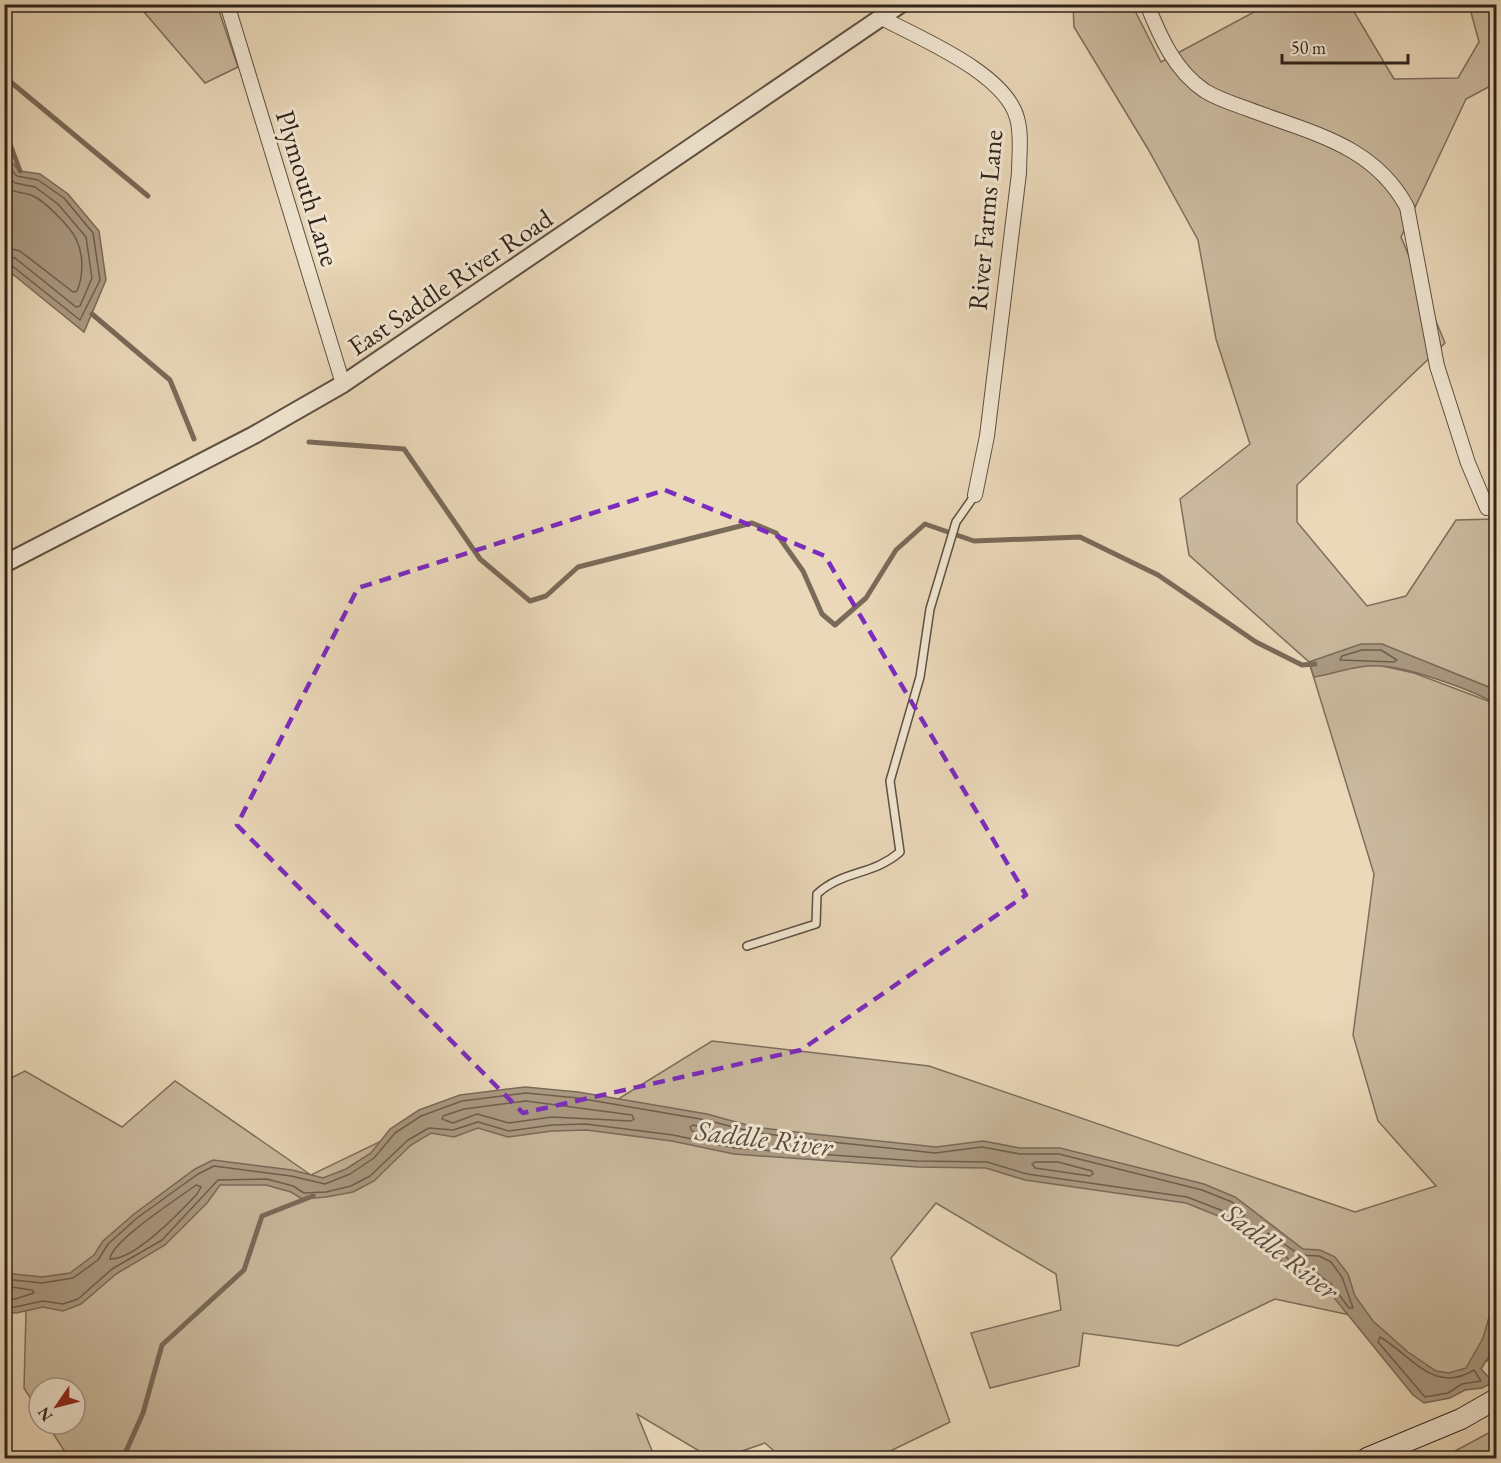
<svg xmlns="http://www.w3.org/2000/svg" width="1501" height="1463" viewBox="0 0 1501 1463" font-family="'EB Garamond',serif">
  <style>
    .green { fill: #cab99e; stroke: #7d6e5c; stroke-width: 1.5 }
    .water { fill: #ab9a83; stroke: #7a6a59; stroke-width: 1.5 }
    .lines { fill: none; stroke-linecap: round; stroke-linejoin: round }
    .shore { stroke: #6e5e4e; stroke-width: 1.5 }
    .stream { stroke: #7a6a59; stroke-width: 5 }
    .service-casing { stroke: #5e5042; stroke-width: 10 }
    .minor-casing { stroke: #5e5042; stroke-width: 16 }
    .tertiary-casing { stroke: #5e5042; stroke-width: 20 }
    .secondary-casing { stroke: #30221a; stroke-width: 22 }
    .service { stroke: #f1e6d2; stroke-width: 7 }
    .minor { stroke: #f1e6d2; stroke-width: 14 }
    .tertiary { stroke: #f1e6d2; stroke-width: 16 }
    .secondary { stroke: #f1e6d2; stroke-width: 20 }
    .marked { fill: none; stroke: #7b2cbf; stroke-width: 4.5; stroke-dasharray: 12 8; stroke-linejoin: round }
    .labels { text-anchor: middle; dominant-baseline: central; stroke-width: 6; stroke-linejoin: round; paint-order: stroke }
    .street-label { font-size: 27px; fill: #30221a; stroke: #f1e6d2 }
    .water-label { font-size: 28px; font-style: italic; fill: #5b4c3f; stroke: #f1e6d2 }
  </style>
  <rect width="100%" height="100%" fill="#ead8b9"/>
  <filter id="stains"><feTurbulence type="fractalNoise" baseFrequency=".00333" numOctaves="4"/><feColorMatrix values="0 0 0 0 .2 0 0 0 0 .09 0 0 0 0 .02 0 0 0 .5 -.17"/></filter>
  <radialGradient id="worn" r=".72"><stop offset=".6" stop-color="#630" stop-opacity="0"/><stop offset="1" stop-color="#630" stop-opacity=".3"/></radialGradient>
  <g class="green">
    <polygon points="138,5 217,5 238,67 205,83"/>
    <polygon points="1073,5 1132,5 1161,62 1267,5 1350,5 1394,79 1458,78 1479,42 1469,5 1496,5 1496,83 1466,99 1401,237 1445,343 1297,485 1297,522 1367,606 1406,596 1456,520 1496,519 1496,690 1401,652 1383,666 1414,673 1496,704 1496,1355 1448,1386 1350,1315 1275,1299 1178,1346 1083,1333 1079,1366 990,1388 971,1333 1061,1310 1056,1274 936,1203 891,1258 950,1422 876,1458 782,1458 765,1443 722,1458 711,1458 637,1414 655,1458 69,1458 47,1424 75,1424 75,1388 39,1388 39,1412 24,1388 26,1312 5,1304 5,1081 25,1071 122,1127 175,1081 311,1175 427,1119 607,1106 712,1041 929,1066 1355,1212 1436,1186 1378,1121 1353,1035 1374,874 1309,662 1189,555 1180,499 1250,444 1216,339 1198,240 1148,149 1074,27"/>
    <polygon points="1496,1429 1496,1458 1442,1458"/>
  </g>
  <g class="water">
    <polygon points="4,154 20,171 40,174 68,194 99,231 106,280 84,332 5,268"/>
    <path d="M1361 644H1382L1496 690V704C1473 690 1410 668 1382 666 1358 664 1337 673 1314 677L1309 662Z"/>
    <polygon points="525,1087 578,1092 707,1114 754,1127 813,1134 936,1147 983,1141 1020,1148 1060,1148 1204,1184 1235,1197 1303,1249 1320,1250 1335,1257 1348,1274 1355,1296 1373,1321 1408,1352 1436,1371 1449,1373 1466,1368 1483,1338 1490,1314 1496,1306 1496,1345 1481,1369 1493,1382 1482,1388 1465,1390 1450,1398 1424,1403 1413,1395 1327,1289 1315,1279 1286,1266 1251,1229 1186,1203 1025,1180 986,1168 917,1167 734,1154 672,1141 586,1130 552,1131 508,1137 478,1128 454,1137 431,1133 411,1145 374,1181 353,1192 326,1197 302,1199 291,1192 266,1185 220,1185 207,1203 165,1245 116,1274 81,1304 63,1311 43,1307 16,1313 5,1312 5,1273 42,1277 70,1273 94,1255 103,1241 134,1214 195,1169 213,1160 292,1170 323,1178 346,1169 371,1153 390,1129 419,1110 460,1095"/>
  </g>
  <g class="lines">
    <g class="shore">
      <polyline points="4,163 17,176 38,180 64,198 93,233 100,280 80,320 11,265 4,263"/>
      <polyline points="4,174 15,183 35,187 58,204 86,237 92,278 80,306 76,307 15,258 4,256"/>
      <path d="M4 187C13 193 22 192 31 195 44 200 72 228 77 241 84 257 83 277 77 291L73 292 20 251 4 247"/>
      <polygon points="1362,650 1381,650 1397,660 1394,662 1340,660 1342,656"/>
      <polygon points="526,1101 632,1115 634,1119 631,1121 552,1117 509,1123 477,1114 453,1123 442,1119 443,1116 464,1109"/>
      <polygon points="693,1125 716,1130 718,1134 715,1136 692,1131 690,1127"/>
      <polygon points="1035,1162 1058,1162 1092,1171 1093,1174 1090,1176 1035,1168 1032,1164"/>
      <path d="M196 1185 201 1187 197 1194C180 1212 135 1260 110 1259 111 1241 179 1198 196 1185Z"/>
      <polygon points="1268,1233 1300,1255 1319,1256 1331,1262 1342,1277 1353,1308 1349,1308 1331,1284 1318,1274 1290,1261 1267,1237"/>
      <polyline points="4,1279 42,1283 73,1278 98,1260 108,1244 137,1218 198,1174 214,1166 291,1176 325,1184 350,1174 374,1158 395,1133 421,1116 462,1101 526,1093 578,1098 706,1120 753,1132 813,1140 935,1153 982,1147 1020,1154 1059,1154 1202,1190 1232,1202 1245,1215 1241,1218 1187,1197 1027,1174 987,1162 917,1161 735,1148 673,1135 586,1124 552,1125 509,1131 478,1122 453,1130 429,1128 408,1140 370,1176 351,1186 326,1192 304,1193 293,1186 267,1179 218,1180 162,1240 112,1269 78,1299 63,1304 43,1301 15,1307 4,1306"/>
      <polyline points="4,1286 32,1290 34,1293 15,1299 4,1299"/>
      <path d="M1380 1337C1411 1355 1434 1395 1474 1370L1481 1381 1462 1384 1448 1393 1425 1397 1378 1342Z"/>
    </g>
    <g class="stream">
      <polyline points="4,76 7,79 4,85"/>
      <polyline points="7,79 148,196"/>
      <polyline points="4,128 20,171"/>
      <polyline points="92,314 170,380 194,439"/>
      <polyline points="309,442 404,449 480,559 530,601 546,596 578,567 752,523 776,533 803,571 822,614 835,625 866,598 896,550 925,524 974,541 1080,537 1158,575 1256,642 1302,665 1315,664"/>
      <polyline points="123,1458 143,1413 162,1345 244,1270 262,1216 313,1196"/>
    </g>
    <defs>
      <path id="service" d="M747 946 816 924 817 894C843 870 872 876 900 852L890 781 920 677 930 609 956 522 975 495"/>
      <g id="minor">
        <polyline points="227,4 343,384"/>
        <path d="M1147 4C1160 37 1175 71 1205 91 1218 99 1234 104 1248 109 1310 133 1373 144 1407 207L1437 366 1468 463 1487 508"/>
        <path d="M882 18C921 39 1005 73 1017 118 1022 135 1019 155 1019 173L987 436 975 495"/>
      </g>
      <polyline id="tertiary" points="4,564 254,435 343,384 901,4"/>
      <polyline id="secondary" points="1367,1458 1461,1419 1496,1399"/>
    </defs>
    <use href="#service" class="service-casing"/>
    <use href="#minor" class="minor-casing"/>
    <use href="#tertiary" class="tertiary-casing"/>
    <use href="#secondary" class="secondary-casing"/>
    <use href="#service" class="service"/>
    <use href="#minor" class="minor"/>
    <use href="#tertiary" class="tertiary"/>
    <use href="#secondary" class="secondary"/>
  </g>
  <path class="marked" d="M665 490 825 556 1026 895 801 1050 523 1113 237 825 358 588Z"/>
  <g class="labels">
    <g class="street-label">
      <text transform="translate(308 188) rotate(73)">Plymouth Lane</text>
      <text transform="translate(985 220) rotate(-85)">River Farms Lane</text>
      <text transform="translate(450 282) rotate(-34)">East Saddle River Road</text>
    </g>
    <g class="water-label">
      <text transform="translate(764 1138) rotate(7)">Saddle River</text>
      <text transform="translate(1281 1251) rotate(38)">Saddle River</text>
    </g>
  </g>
  <rect width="1501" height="1463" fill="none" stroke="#ead8b9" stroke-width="24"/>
  <rect x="6" y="6" width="1489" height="1451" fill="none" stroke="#30221a" stroke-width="3"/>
  <rect x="12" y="12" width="1477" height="1439" fill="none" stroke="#30221a" stroke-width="1.5"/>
  <g transform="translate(57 1406) rotate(235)"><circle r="28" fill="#f1e6d2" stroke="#a49888" stroke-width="1.5"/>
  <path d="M0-4.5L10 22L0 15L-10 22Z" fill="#8f2418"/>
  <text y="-9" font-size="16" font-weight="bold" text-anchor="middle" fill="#30221a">N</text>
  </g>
  <path d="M1282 54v9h126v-9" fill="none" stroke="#30221a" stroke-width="3"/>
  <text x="1291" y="54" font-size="18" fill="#30221a" stroke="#f1e6d2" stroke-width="4.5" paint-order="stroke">50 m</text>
  <rect width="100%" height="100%" filter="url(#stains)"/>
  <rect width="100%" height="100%" fill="url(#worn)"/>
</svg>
